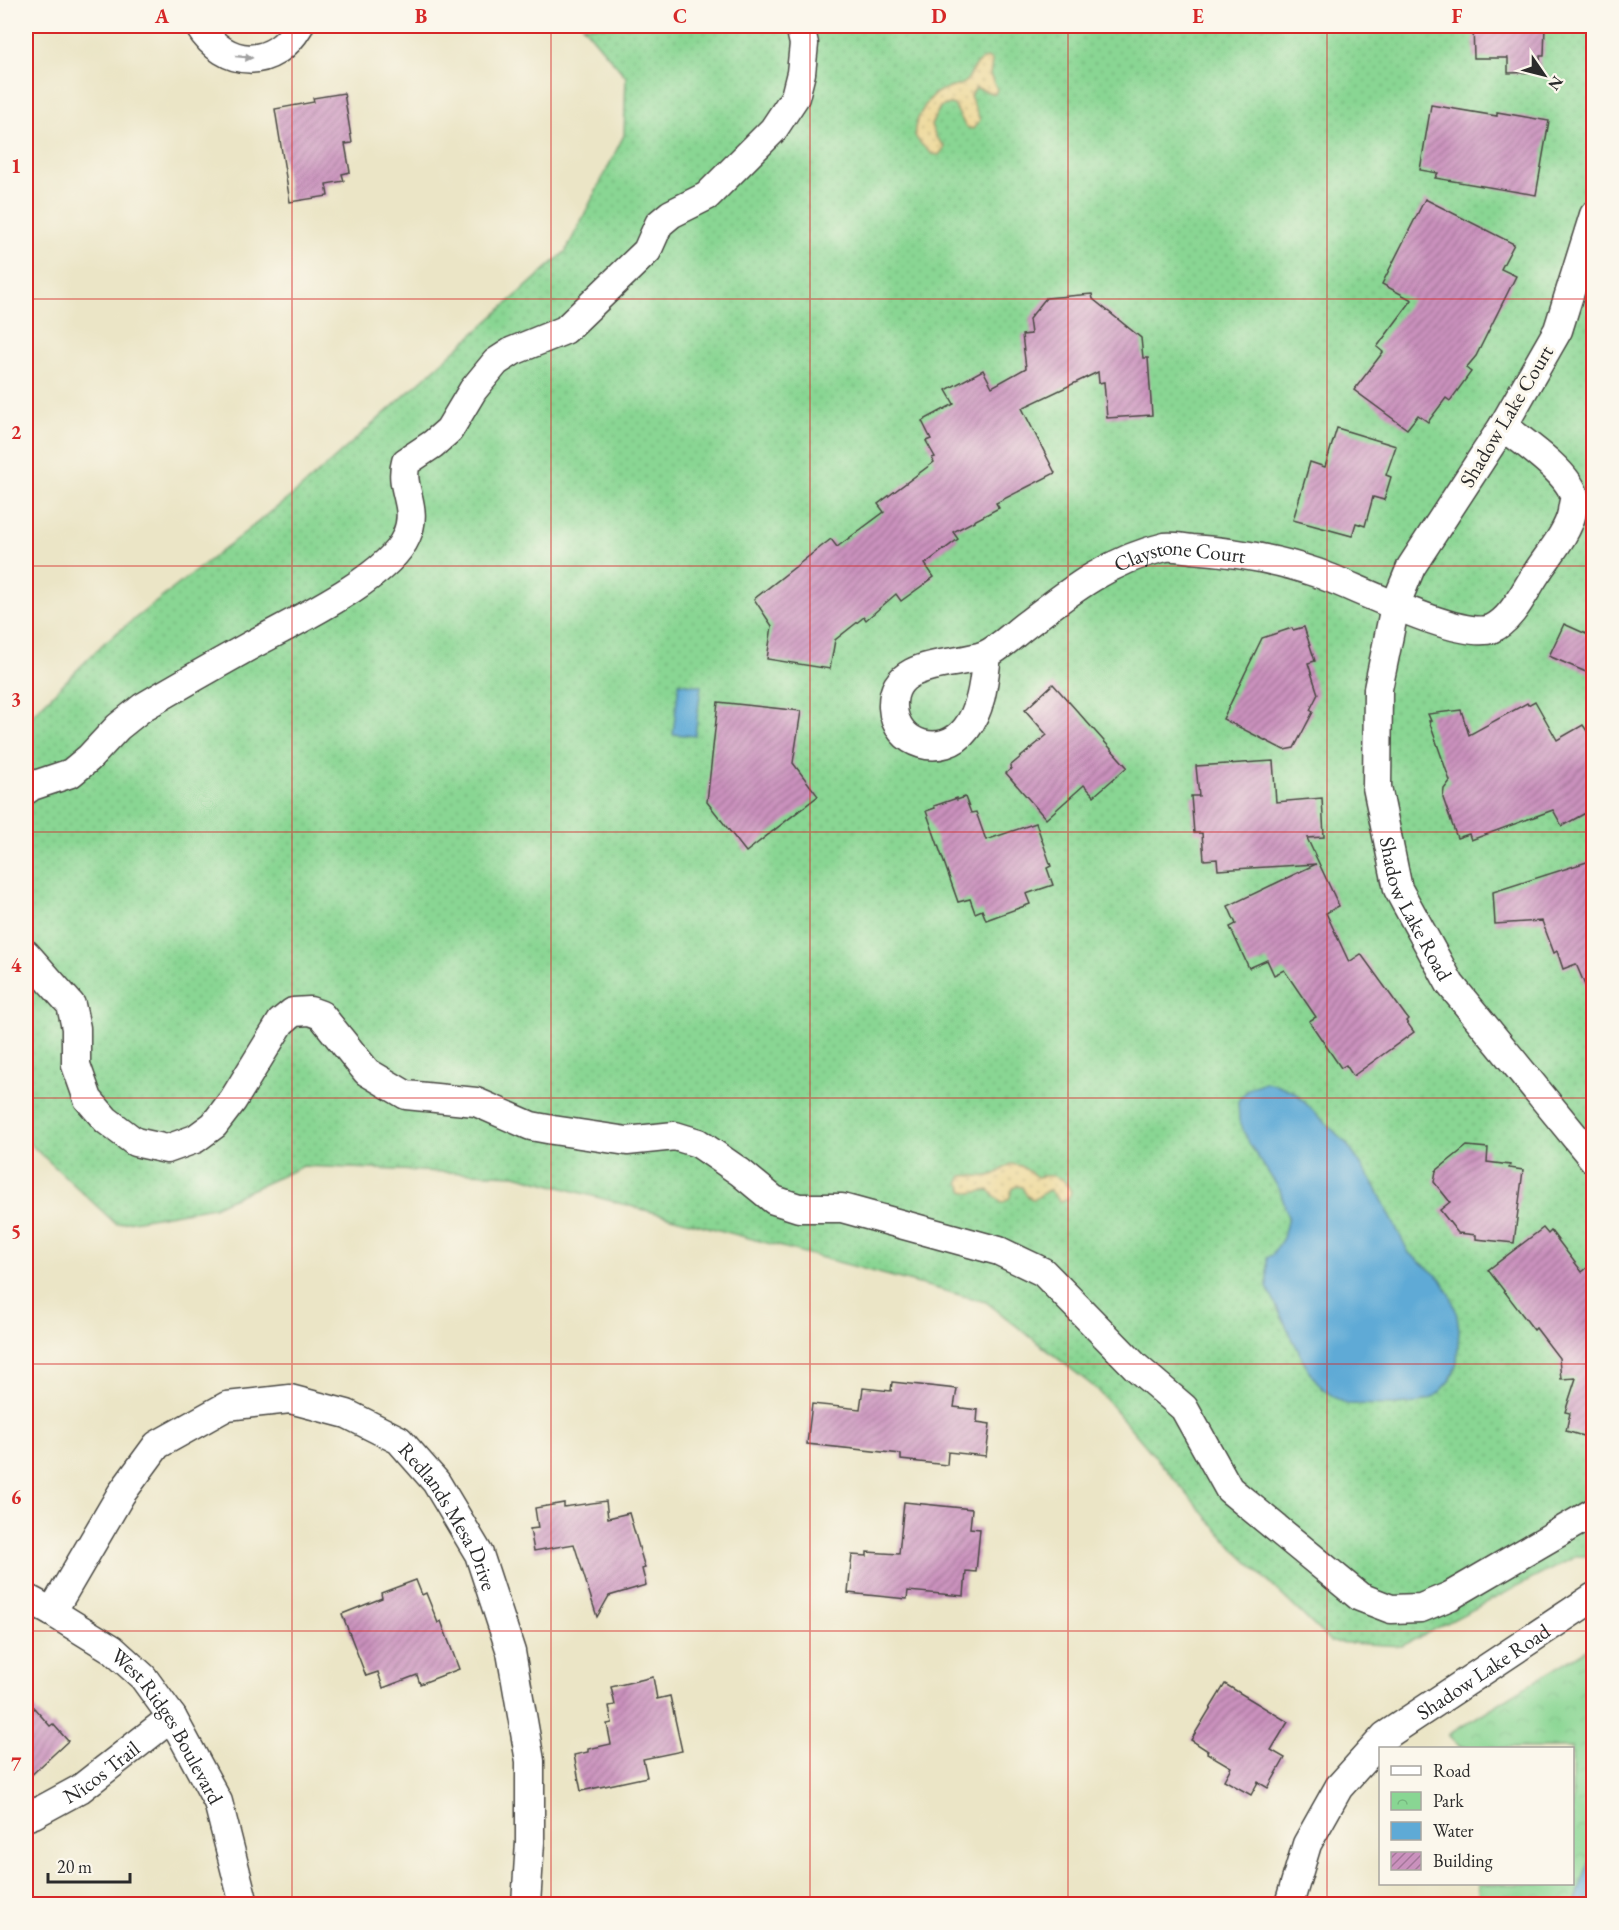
<svg xmlns="http://www.w3.org/2000/svg" width="1619" height="1930" viewBox="0 0 1619 1930" font-family="'EB Garamond',serif">
  <style>
    .grass { fill: url(#grass-dots); stroke: #5a805f; stroke-width: 1.5 }
    .sand { fill: url(#sand-dots); stroke: #8c8264; stroke-width: 1.5 }
    .park { fill: url(#park-crowns); stroke: #5a805f; stroke-width: 1.5 }
    .water { fill: #5eaad6; stroke: #446a80; stroke-width: 1.5 }
    .building { fill: url(#building-hatch) }
    .lines { fill: none; stroke-linecap: round; stroke-linejoin: round }
    .minor-casing { stroke: #484742; stroke-width: 31 }
    .minor { stroke: #fff; stroke-width: 28 }
    .oneway { fill: #a0a0a0 }
    .grid { fill: none; stroke: #d62828; stroke-width: 1.5; stroke-opacity: 0.55 }
    .labels { text-anchor: middle; dominant-baseline: central; stroke-width: 6; stroke-linejoin: round; paint-order: stroke }
    .street-label { font-size: 21px; fill: #2b2b2b; stroke: #fbf7ec }
    .neatline { fill: none; stroke: #d62828; stroke-width: 2 }
    .grid-label { font-size: 20px; text-anchor: middle; font-weight: bold; fill: #d62828 }
  </style>
  <defs>
    <pattern id="grass-dots" width="8" height="8" patternUnits="userSpaceOnUse" patternTransform="scale(1.5)"><rect width="8" height="8" fill="#89d693"/><path d="M2 2h.1M6 6h.1" fill="none" stroke="#76b87f" stroke-width="1.8" stroke-linecap="round"/></pattern>
    <pattern id="sand-dots" width="8" height="8" patternUnits="userSpaceOnUse" patternTransform="scale(1.5)"><rect width="8" height="8" fill="#eeda9e"/><path d="M2 2h.1M6 6h.1" fill="none" stroke="#cb8" stroke-width="1.8" stroke-linecap="round"/></pattern>
    <pattern id="park-crowns" width="20" height="18" patternUnits="userSpaceOnUse" patternTransform="scale(1.5)"><rect width="20" height="18" fill="#89d693"/><path d="M2 6a3 3 0 1 1 6 0M12 15a3 3 0 1 1 6 0" fill="none" stroke="#76b87f"/></pattern>
    <pattern id="building-hatch" width="6" height="6" patternUnits="userSpaceOnUse" patternTransform="scale(1.5)"><rect width="6" height="6" fill="#ca91bd"/><path d="M-1 1l2-2M0 6l6-6M5 7l2-2" fill="none" stroke="#a4779a"/></pattern>
  </defs>
  <rect width="100%" height="100%" fill="#fbf7ec"/>
  <filter id="ink" filterUnits="userSpaceOnUse"><feTurbulence type="fractalNoise" baseFrequency=".0167" numOctaves="2"/><feDisplacementMap in="SourceGraphic" scale="12" xChannelSelector="R" yChannelSelector="G"/><feConvolveMatrix kernelMatrix="1 2 1 2 8 2 1 2 1" color-interpolation-filters="sRGB"/></filter>
  <filter id="wash" filterUnits="userSpaceOnUse"><feTurbulence type="fractalNoise" baseFrequency=".008" numOctaves="4" result="noise"/><feDisplacementMap in="SourceGraphic" scale="24" xChannelSelector="R" yChannelSelector="G"/><feGaussianBlur stdDeviation="1.35" result="paint"/><feColorMatrix in="noise" values="0 0 0 0 0 0 0 0 0 0 0 0 0 0 0 0 0 1.4 0 .05"/><feComposite in="paint" operator="in"/></filter>
  <g filter="url(#wash)">
    <rect width="100%" height="100%" fill="#ebe5c6"/>
    <polygon class="grass" points="583,26 1593,26 1593,1556 1577,1556 1402,1646 1331,1642 1235,1550 1098,1390 986,1302 515,1175 303,1166 213,1207 116,1224 26,1140 26,721 105,642 299,490 566,251 624,135 626,77"/>
    <g class="sand">
      <path d="M987 58 992 61 990 75 997 89 995 94 976 88 970 96 980 120 973 129 966 127 954 105 950 104 940 107 931 125 936 137 945 147 939 155 932 154C927 149 919 144 916 137 910 126 929 95 940 91 948 87 959 88 966 81 974 72 971 64 987 58Z"/>
      <path d="M1011 1164 1021 1166 1037 1177C1053 1174 1065 1176 1071 1192L1068 1200 1060 1201 1050 1190C1043 1191 1040 1198 1032 1199L1027 1196 1022 1187 1017 1186 1013 1188 1009 1199 1002 1203 989 1190 971 1193 964 1191 959 1182 962 1176C972 1174 983 1179 993 1175 999 1173 1005 1167 1011 1164Z"/>
    </g>
    <polygon class="park" points="1593,1645 1593,1904 1479,1904 1478,1884 1572,1884 1572,1748 1461,1748 1448,1735"/>
    <g class="water">
      <polygon points="679,683 701,686 695,736 673,734"/>
      <polygon points="1264,1082 1278,1085 1294,1092 1347,1144 1375,1186 1409,1253 1440,1278 1450,1294 1456,1311 1459,1329 1457,1363 1450,1381 1439,1393 1430,1399 1418,1403 1395,1405 1345,1404 1324,1390 1310,1373 1301,1356 1267,1287 1267,1258 1273,1254 1283,1238 1288,1217 1280,1190 1250,1145 1239,1120 1238,1101 1248,1089"/>
      <polygon points="1593,1856 1593,1904 1575,1904 1587,1868"/>
    </g>
    <g id="blocks">
      <g class="building">
        <polygon points="1473,26 1545,26 1544,56 1540,56 1541,72 1508,73 1508,58 1474,58"/>
        <polygon points="344,93 352,143 345,144 350,172 342,174 344,181 326,184 328,196 290,202 275,109 314,102 313,98"/>
        <polygon points="1431,105 1497,116 1497,112 1549,121 1536,195 1435,178 1438,173 1420,170"/>
        <polygon points="1425,199 1514,244 1501,269 1516,276 1476,356 1466,368 1471,372 1450,401 1446,398 1428,422 1418,415 1407,429 1354,390 1383,352 1377,347 1412,300 1382,284"/>
        <polygon points="1092,294 1093,299 1141,338 1143,358 1148,358 1152,415 1107,418 1104,382 1099,383 1098,372 1022,408 1055,473 996,503 999,508 953,532 958,539 925,564 934,577 901,601 896,594 866,620 864,617 835,640 830,669 767,659 772,626 754,599 831,539 837,547 884,512 878,504 934,462 932,458 935,457 926,441 931,439 922,421 954,404 946,390 983,370 992,387 1026,368 1022,335 1031,334 1029,319 1046,298"/>
        <polygon points="1337,428 1396,446 1386,475 1391,477 1384,500 1373,497 1365,526 1356,523 1352,536 1293,520 1310,462 1325,467"/>
        <polygon points="1564,624 1593,637 1593,675 1549,656"/>
        <polygon points="1304,627 1315,661 1308,663 1318,694 1310,710 1313,712 1294,748 1284,750 1223,719 1262,638 1292,628 1293,630"/>
        <polygon points="1053,684 1127,767 1094,796 1084,785 1046,819 1006,773 1011,769 1010,766 1047,735 1025,710"/>
        <polygon points="1535,701 1557,740 1583,725 1587,731 1593,728 1593,809 1562,826 1553,810 1471,840 1469,834 1457,838 1443,798 1444,789 1450,781 1429,721 1431,721 1428,714 1461,710 1469,735 1527,703 1528,705"/>
        <polygon points="718,702 801,711 793,763 818,796 746,852 707,802"/>
        <polygon points="1273,761 1276,802 1322,798 1324,837 1307,838 1339,906 1326,913 1349,962 1361,954 1408,1019 1406,1021 1414,1032 1353,1076 1346,1065 1341,1068 1309,1021 1316,1017 1284,970 1274,975 1267,960 1249,968 1230,927 1236,924 1228,906 1316,864 1218,870 1217,859 1204,860 1202,833 1194,833 1191,796 1199,796 1196,766"/>
        <polygon points="965,797 971,813 976,812 986,840 1036,823 1051,866 1047,868 1053,885 1026,894 1030,904 986,920 982,910 975,913 970,899 958,902 926,811 935,808 934,806 957,798 957,800"/>
        <polygon points="1593,860 1593,1004 1576,964 1563,969 1557,951 1554,953 1542,921 1495,924 1493,892"/>
        <polygon points="1467,1146 1488,1148 1487,1162 1510,1165 1509,1168 1523,1170 1514,1243 1476,1239 1476,1235 1458,1233 1440,1210 1450,1202 1434,1182 1436,1171"/>
        <polygon points="1543,1228 1548,1234 1551,1231 1582,1272 1593,1263 1593,1439 1566,1431 1570,1413 1565,1412 1576,1378 1561,1379 1559,1358 1536,1328 1534,1330 1488,1270"/>
        <polygon points="892,1382 957,1389 954,1407 978,1410 977,1422 990,1424 986,1456 948,1452 947,1465 901,1460 901,1454 807,1444 812,1404 860,1409 863,1388 891,1391"/>
        <polygon points="606,1501 608,1518 629,1513 645,1568 642,1569 646,1585 609,1596 597,1617 574,1544 534,1551 530,1529 538,1528 535,1508 564,1503 564,1507"/>
        <polygon points="904,1502 972,1509 970,1528 980,1529 976,1572 966,1571 964,1596 908,1591 907,1599 848,1593 852,1555 867,1556 867,1552 899,1554"/>
        <polygon points="416,1580 422,1595 426,1593 438,1623 441,1621 459,1669 420,1684 417,1675 383,1688 378,1672 366,1676 342,1614 382,1598 381,1593"/>
        <polygon points="653,1677 657,1699 670,1696 682,1751 643,1759 647,1777 581,1791 574,1755 588,1752 588,1749 611,1744 607,1724 612,1723 609,1706 615,1705 611,1687"/>
        <polygon points="1225,1684 1288,1722 1271,1750 1285,1758 1268,1788 1258,1782 1251,1795 1224,1780 1231,1767 1207,1753 1208,1751 1191,1740"/>
        <polygon points="26,1699 50,1726 53,1724 68,1741 26,1780"/>
      </g>
    </g>
  </g>
  <g filter="url(#ink)">
    <use href="#blocks" fill-opacity="0" stroke="#484742" stroke-width="1.5"/>
    <g class="lines">
      <defs>
        <g id="minor">
          <path d="M199 26C226 69 273 70 299 26"/>
          <path id="s1" d="M1594 215 1558 330 1503 426 1411 567 1395 606 1378 689 1377 787 1398 889 1450 984 1594 1160"/>
          <path id="s2" d="M987 655C984 679 982 709 966 729 943 759 895 746 893 707 891 658 955 667 985 655 999 649 1017 631 1030 622 1071 590 1112 559 1165 547 1173 546 1183 548 1192 549 1232 552 1280 560 1317 573 1352 585 1459 640 1491 629 1512 620 1524 592 1536 574 1548 555 1568 533 1572 512 1572 507 1575 500 1574 495 1567 471 1523 442 1503 426"/>
          <path d="M26 790 32 786 71 773 89 758 118 727 143 707C177 687 212 667 246 648 287 625 388 579 406 537 420 506 398 489 406 462L433 444 449 430 473 390 496 362 513 351 565 330 647 251 659 224 671 214 707 196 773 130 795 97 801 73 804 44 800 26"/>
          <polyline points="26,954 71,1005 76,1028 76,1065 88,1099 106,1120 135,1142 167,1149 195,1139 214,1125 233,1100 281,1022 293,1012 310,1011 321,1015 367,1072 406,1095 476,1102 531,1126 553,1130 627,1141 675,1136 698,1143 740,1172 774,1200 799,1208 842,1208 999,1251 1043,1272 1136,1367 1184,1408 1229,1489 1360,1597 1391,1609 1421,1608 1450,1596 1594,1512"/>
          <path id="s3" d="M26 1598 52 1612 112 1649 143 1677 172 1717 218 1802 244 1904"/>
          <path id="s4" d="M52 1612 121 1494 157 1445 227 1406 290 1399 347 1414 399 1440 436 1482 479 1554 511 1652 530 1761V1842L526 1904"/>
          <path id="s5" d="M26 1817 34 1814 80 1789 172 1717"/>
          <path id="s6" d="M1289 1904 1307 1844 1339 1787 1385 1736 1594 1597"/>
        </g>
      </defs>
      <use href="#minor" class="minor-casing"/>
      <use href="#minor" class="minor"/>
    </g>
    <defs><path id="oneway-solid" d="M-6-.8H1V-3.2L6.5 0L1 3.2V.8H-6Z" transform="scale(1.5)"/></defs>
    <use class="oneway" href="#oneway-solid" transform="translate(244 57) rotate(6)"/>
  </g>
  <path class="grid" d="M292 26V1904M551 26V1904M810 26V1904M1068 26V1904M1327 26V1904M26 299H1594M26 566H1594M26 832H1594M26 1098H1594M26 1364H1594M26 1631H1594"/>
  <g class="labels">
    <g class="street-label">
      <text transform="translate(1506 416) rotate(-59)">Shadow Lake Court</text>
      <text stroke="none"><textPath href="#s2" startOffset="520">Claystone Court</textPath></text>
      <text stroke="none"><textPath href="#s1" startOffset="753">Shadow Lake Road</textPath></text>
      <text stroke="none"><textPath href="#s4" startOffset="550">Redlands Mesa Drive</textPath></text>
      <text stroke="none"><textPath href="#s6" startOffset="314">Shadow Lake Road</textPath></text>
      <text stroke="none"><textPath href="#s3" startOffset="196">West Ridges Boulevard</textPath></text>
      <text stroke="none"><textPath href="#s5" startOffset="88">Nicos Trail</textPath></text>
    </g>
  </g>
  <rect width="1619" height="1930" fill="none" stroke="#fbf7ec" stroke-width="66"/>
  <rect x="1379" y="1747" width="195" height="138" fill="#fbf7ec" stroke="#a8a59f" stroke-width="1.5"/>
  <rect x="1391" y="1766" width="30" height="9" fill="#ffffff" stroke="#a8a59f" stroke-width="1.5"/>
  <text x="1433" y="1777" font-size="18" fill="#2b2b2b">Road</text>
  <rect x="1391" y="1792" width="30" height="18" fill="url(#park-crowns)" stroke="#a8a59f" stroke-width="1.5"/>
  <text x="1433" y="1807" font-size="18" fill="#2b2b2b">Park</text>
  <rect x="1391" y="1822" width="30" height="18" fill="#5eaad6" stroke="#a8a59f" stroke-width="1.5"/>
  <text x="1433" y="1837" font-size="18" fill="#2b2b2b">Water</text>
  <rect x="1391" y="1852" width="30" height="18" fill="url(#building-hatch)" stroke="#a8a59f" stroke-width="1.5"/>
  <text x="1433" y="1867" font-size="18" fill="#2b2b2b">Building</text>
  <g transform="translate(1544 75) rotate(125)" stroke="#fbf7ec" stroke-width="4.5" paint-order="stroke">
  <path d="M0-4.5L10 22L0 15L-10 22Z" fill="#2b2b2b"/>
  <text y="-9" font-size="16" font-weight="bold" text-anchor="middle" fill="#2b2b2b">N</text>
  </g>
  <path d="M48 1873v9h82v-9" fill="none" stroke="#2b2b2b" stroke-width="3"/>
  <text x="57" y="1873" font-size="18" fill="#2b2b2b" stroke="#fbf7ec" stroke-width="4.5" paint-order="stroke">20 m</text>
  <rect x="33" y="33" width="1553" height="1864" class="neatline"/>
  <g class="grid-label">
    <text x="162" y="23">A</text>
    <text x="421" y="23">B</text>
    <text x="680" y="23">C</text>
    <text x="939" y="23">D</text>
    <text x="1198" y="23">E</text>
    <text x="1457" y="23">F</text>
    <text x="16" y="173">1</text>
    <text x="16" y="439">2</text>
    <text x="16" y="706">3</text>
    <text x="16" y="972">4</text>
    <text x="16" y="1238">5</text>
    <text x="16" y="1504">6</text>
    <text x="16" y="1771">7</text>
  </g>
</svg>
